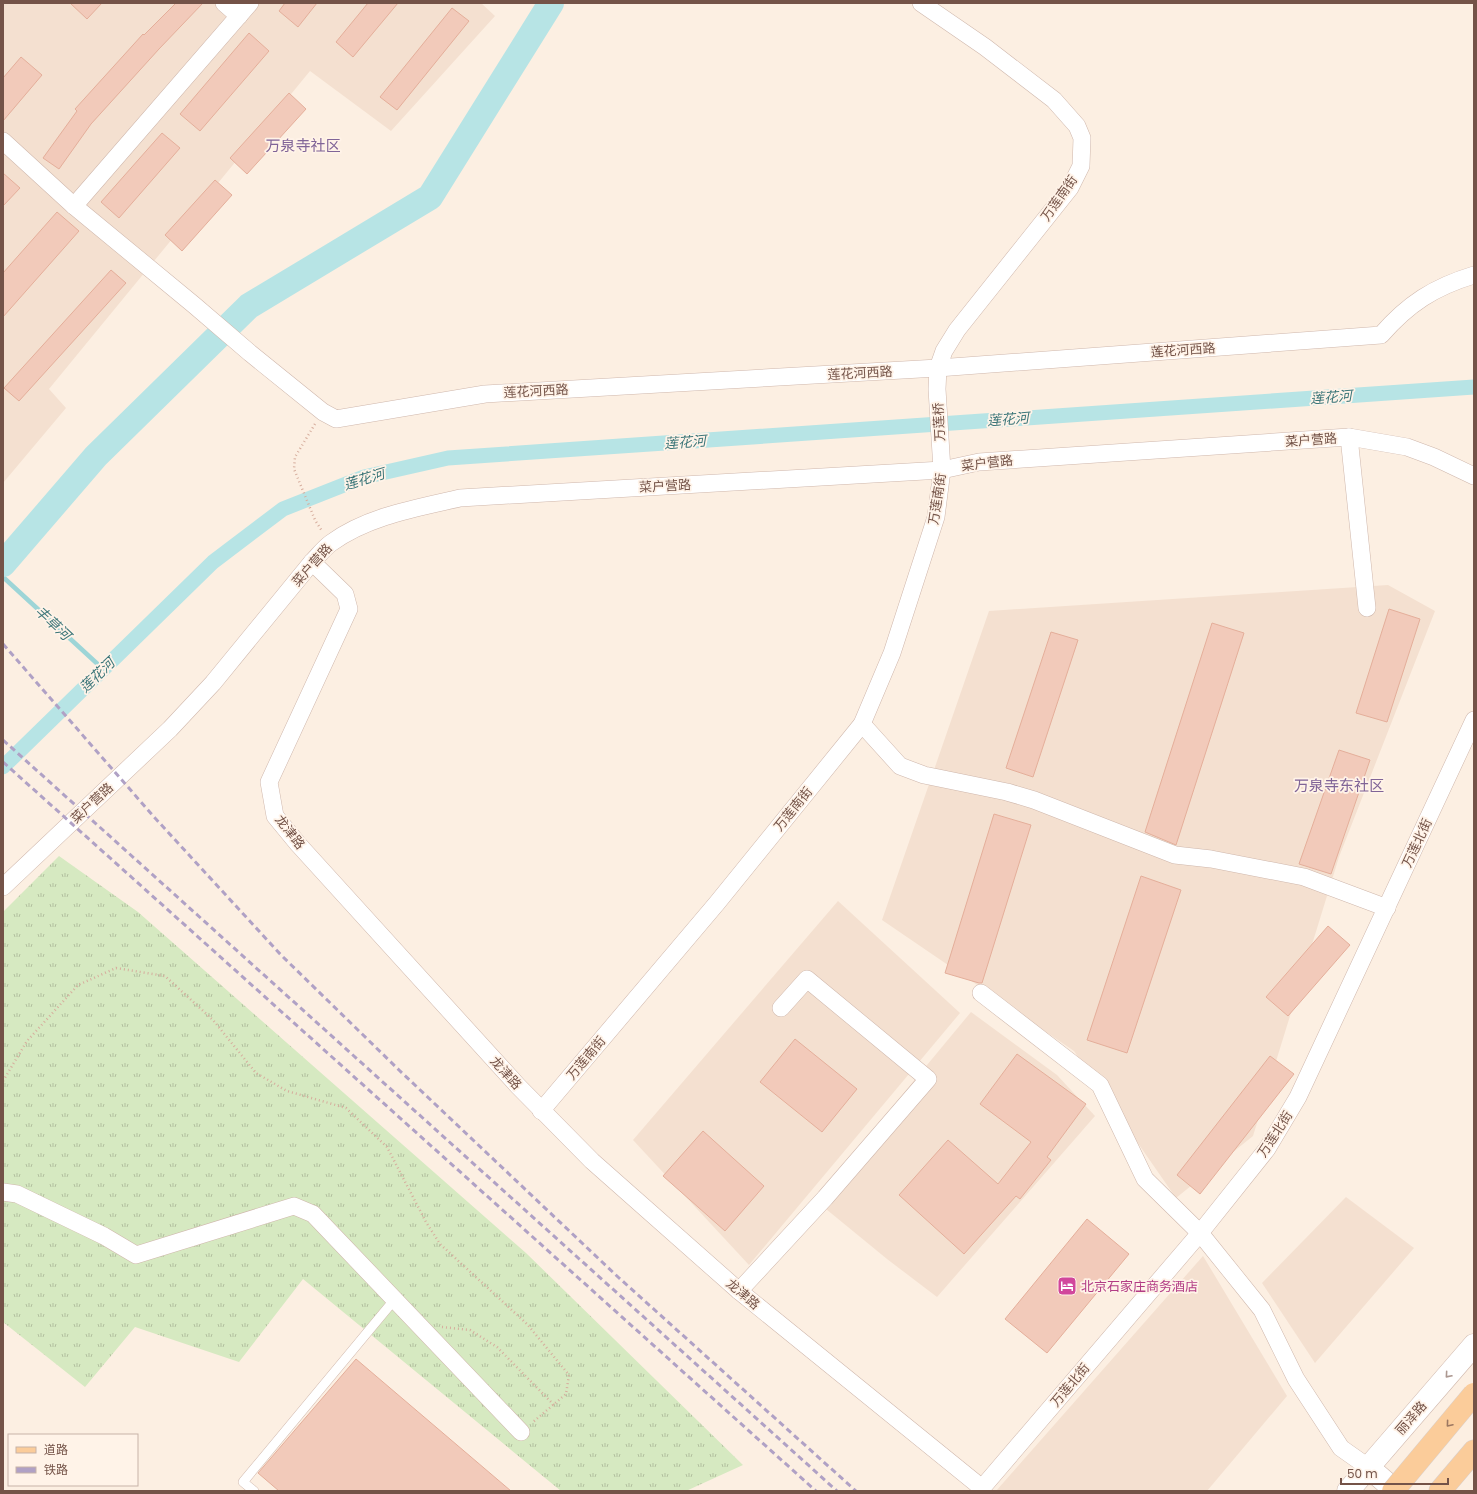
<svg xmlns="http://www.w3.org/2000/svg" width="1477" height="1494" viewBox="0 0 1477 1494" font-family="Poppins,'Noto Sans SC',sans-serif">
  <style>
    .residential { fill: #f4e0d0 }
    .grass { fill: url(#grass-tufts) }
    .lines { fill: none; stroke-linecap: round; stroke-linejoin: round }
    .stream { stroke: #9dd5d7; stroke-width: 4.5 }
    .canal { stroke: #b7e4e5; stroke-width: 15 }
    .river { stroke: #b7e4e5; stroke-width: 26 }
    .building { fill: #f2caba; stroke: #e4ae9a }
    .service-casing { stroke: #cfb7ac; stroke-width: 10 }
    .minor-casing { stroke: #cfb7ac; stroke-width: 18 }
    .tertiary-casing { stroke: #cfb7ac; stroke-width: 23 }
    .primary-casing { stroke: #d8cfcc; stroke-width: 23 }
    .path { stroke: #d6ad9d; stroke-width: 2.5; stroke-dasharray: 1 3; stroke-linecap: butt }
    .service { stroke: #fff; stroke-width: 9 }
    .minor { stroke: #fff; stroke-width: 17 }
    .tertiary { stroke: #fff; stroke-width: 22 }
    .primary { stroke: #fbcc9a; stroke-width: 22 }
    .rail { stroke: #b0a1c5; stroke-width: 3; stroke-dasharray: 6 4; stroke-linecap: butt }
    .primary-bridge-casing { stroke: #d8cfcc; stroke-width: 23; stroke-linecap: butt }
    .primary-bridge { stroke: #fbcc9a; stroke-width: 22 }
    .oneway { stroke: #ac9891 }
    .oneway2 { stroke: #9c7761 }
    .labels { text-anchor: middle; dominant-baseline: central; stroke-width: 3.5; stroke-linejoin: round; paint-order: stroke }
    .street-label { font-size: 13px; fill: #745348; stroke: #fff3e8 }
    .hotel-label { font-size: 13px; fill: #b23c85; stroke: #fff3e8; text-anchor: start }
    .water-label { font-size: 14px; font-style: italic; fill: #3c7679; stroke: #fff3e8 }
    .quarter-label { font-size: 15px; fill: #806497; stroke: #fff3e8 }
  </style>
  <defs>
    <pattern id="grass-tufts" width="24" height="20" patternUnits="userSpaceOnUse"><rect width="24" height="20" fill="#d6e9c1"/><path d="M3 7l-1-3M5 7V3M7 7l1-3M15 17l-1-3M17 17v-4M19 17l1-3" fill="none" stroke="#b2bf9f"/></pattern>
  </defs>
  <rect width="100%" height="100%" fill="#fcefe2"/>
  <g class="residential">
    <polygon points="3,3 481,3 495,16 391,131 310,71 49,389 66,408 3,483"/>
    <polygon points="1388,585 1435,611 1339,857 1253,1136 1176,1198 1074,1051 882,920 989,611"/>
    <polygon points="838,901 960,1013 749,1265 633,1140"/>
    <polygon points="971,1012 1057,1075 1095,1116 937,1297 887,1259 815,1200"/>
    <polygon points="1346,1197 1414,1248 1315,1363 1262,1283"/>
    <polygon points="1203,1256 1287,1396 1207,1491 996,1491"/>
  </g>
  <polygon class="grass" points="59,856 138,912 526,1253 743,1465 686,1491 561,1491 303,1279 239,1362 135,1327 85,1387 3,1322 3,912"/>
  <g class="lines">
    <polyline class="stream" points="3,577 103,669"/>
    <polyline class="canal" points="3,767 213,562 283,509 364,477 448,458 1474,387"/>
    <polyline class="river" points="3,564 96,456 249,306 430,197 551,3"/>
  </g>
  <g class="building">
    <polygon points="70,3 102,3 87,19"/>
    <polygon points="176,3 203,3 159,49 91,124 59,169 43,158 77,111 75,109 143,34 144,35"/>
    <polygon points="285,3 317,3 298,27 279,11"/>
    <polygon points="368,3 398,3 353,57 336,42"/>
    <polygon points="452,8 469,21 397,110 380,97"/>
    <polygon points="249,33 269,51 200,131 180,114"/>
    <polygon points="21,57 42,75 3,121 3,78"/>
    <polygon points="289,93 306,109 247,174 230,158"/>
    <polygon points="162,133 180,148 119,218 101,202"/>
    <polygon points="3,173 20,188 3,206"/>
    <polygon points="215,180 232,195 182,251 165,235"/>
    <polygon points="57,212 79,231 3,317 3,273"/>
    <polygon points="111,270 126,283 19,401 4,388"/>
    <polygon points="1389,609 1420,619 1387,722 1356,713"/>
    <polygon points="1212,623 1244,633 1176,845 1145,832"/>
    <polygon points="1051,632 1078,640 1033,777 1006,768"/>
    <polygon points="1339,750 1370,760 1331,874 1299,864"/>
    <polygon points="994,814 1031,825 982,983 979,983 945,973"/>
    <polygon points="1141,876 1181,890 1127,1053 1087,1040"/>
    <polygon points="1328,926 1350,945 1288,1016 1266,997"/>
    <polygon points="795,1039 857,1089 822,1132 760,1082"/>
    <polygon points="1017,1054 1086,1104 1047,1157 1051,1160 1020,1199 1016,1196 964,1254 899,1195 948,1140 998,1184 1031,1142 980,1104"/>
    <polygon points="1270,1056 1294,1074 1200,1194 1177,1175"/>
    <polygon points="703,1131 764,1186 725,1231 663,1176"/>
    <polygon points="1087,1219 1129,1254 1047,1353 1005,1319"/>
    <polygon points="356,1359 511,1491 279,1491 258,1473"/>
  </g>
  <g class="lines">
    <defs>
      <polyline id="service" points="254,1491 243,1482 395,1299"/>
      <g id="minor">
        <polyline points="224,3 239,16"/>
        <path d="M3 141 74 206 194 305 250 353 323 412 336 419 485 394 938 368 1381 335C1408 304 1434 287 1474 275"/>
        <polyline points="74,206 250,3"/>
        <polyline points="1349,437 1367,608"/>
        <polyline points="312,562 345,594 349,609 269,782 275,816 298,844 518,1086 592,1161 739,1291 982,1488 1200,1233 1267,1149 1298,1097 1474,720"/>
        <polyline points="862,724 900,766 924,775 1007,792 1034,800 1175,855 1211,859 1304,877 1387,908"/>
        <path d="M3 887 170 729 213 683 312 562C318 556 324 548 331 543 368 516 417 508 460 498L942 470 979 462 1349 437 1407 447 1434 457 1474 476"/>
        <polyline points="981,993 1100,1085 1145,1179 1200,1233 1262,1310 1296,1379 1341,1448 1368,1467"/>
        <polyline points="541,1111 717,903 862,724 892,653 936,517 942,470 937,389 938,368 944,351 957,330 1070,188 1081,166 1082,138 1077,126 1054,100 985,47 921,3"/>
        <polyline points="3,1192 17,1194 104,1236 136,1255 294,1206 313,1214 521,1432"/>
        <polyline points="739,1291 825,1198 928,1079 807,979 781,1008"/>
      </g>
      <g id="tertiary">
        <polyline points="1368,1467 1396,1491"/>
        <polyline points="1348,1491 1474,1345"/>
      </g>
      <polyline id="primary" points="1440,1491 1474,1451"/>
    </defs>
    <use href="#service" class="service-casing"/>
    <use href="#minor" class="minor-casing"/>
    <use href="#tertiary" class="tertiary-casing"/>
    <use href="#primary" class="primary-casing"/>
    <g class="path">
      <polyline points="315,424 295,457 294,469 315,520 322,531"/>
      <polyline points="3,1081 27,1041 78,985 116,968 165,976 213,1020 256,1073 287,1091 346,1108 387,1147 426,1222 440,1244 527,1324 569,1375 566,1394 533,1422"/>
      <polyline points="442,1327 470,1330 497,1347 554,1405"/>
    </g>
    <use href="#service" class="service"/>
    <use href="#minor" class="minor"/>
    <use href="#tertiary" class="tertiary"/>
    <use href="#primary" class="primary"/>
    <g class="rail">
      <polyline points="3,644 155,818 281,955 399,1070 618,1277 856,1491"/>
      <polyline points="3,740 837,1491"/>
      <polyline points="3,762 816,1491"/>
    </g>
    <defs>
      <polyline id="primary-bridge" points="1393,1491 1474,1394"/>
    </defs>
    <use href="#primary-bridge" class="primary-bridge-casing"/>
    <use href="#primary-bridge" class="primary-bridge"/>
  </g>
  <defs><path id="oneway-chevron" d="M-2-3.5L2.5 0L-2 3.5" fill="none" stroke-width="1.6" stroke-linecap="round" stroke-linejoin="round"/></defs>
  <use class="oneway" href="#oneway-chevron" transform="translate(1448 1375) rotate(131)"/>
  <use class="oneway2" href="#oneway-chevron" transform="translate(1449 1424) rotate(130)"/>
  <defs>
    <symbol id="hotel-square" viewBox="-11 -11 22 22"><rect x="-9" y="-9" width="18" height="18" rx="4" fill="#d1479c" stroke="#fff3e8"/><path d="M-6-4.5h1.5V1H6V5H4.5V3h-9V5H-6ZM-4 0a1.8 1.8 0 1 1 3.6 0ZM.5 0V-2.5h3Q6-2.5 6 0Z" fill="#fff"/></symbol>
  </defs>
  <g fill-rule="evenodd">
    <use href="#hotel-square" x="1056" y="1275" width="22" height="22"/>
  </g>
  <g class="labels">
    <g class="street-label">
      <text transform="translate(1059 198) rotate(-55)">万莲南街</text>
      <text transform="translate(1183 350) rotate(-4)">莲花河西路</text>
      <text transform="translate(860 373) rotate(-3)">莲花河西路</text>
      <text transform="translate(536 391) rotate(-3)">莲花河西路</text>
      <text transform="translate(939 422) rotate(-93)">万莲桥</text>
      <text transform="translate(1311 440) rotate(-4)">菜户营路</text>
      <text transform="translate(987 463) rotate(-7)">菜户营路</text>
      <text transform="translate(665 486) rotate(-3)">菜户营路</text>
      <text transform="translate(937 499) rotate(-81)">万莲南街</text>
      <text transform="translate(312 565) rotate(-48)">菜户营路</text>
      <text transform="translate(92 803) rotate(-43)">菜户营路</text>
      <text transform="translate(793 809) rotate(-51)">万莲南街</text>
      <text transform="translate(290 832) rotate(52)">龙津路</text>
      <text transform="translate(1417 843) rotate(-65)">万莲北街</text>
      <text transform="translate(586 1058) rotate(-50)">万莲南街</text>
      <text transform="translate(506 1073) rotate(48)">龙津路</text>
      <text transform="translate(1275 1134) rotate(-57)">万莲北街</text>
      <text transform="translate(743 1294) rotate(40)">龙津路</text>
      <text transform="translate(1070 1385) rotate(-50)">万莲北街</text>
      <text transform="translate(1411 1418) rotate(-49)">丽泽路</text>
    </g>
    <g class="hotel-label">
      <text x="1081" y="1286">北京石家庄商务酒店</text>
    </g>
    <g class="water-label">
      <text transform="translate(1331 397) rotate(-4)">莲花河</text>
      <text transform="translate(1008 419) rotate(-4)">莲花河</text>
      <text transform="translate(685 442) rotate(-4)">莲花河</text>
      <text transform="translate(364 479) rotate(-17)">莲花河</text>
      <text transform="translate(53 623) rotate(43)">丰草河</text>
      <text transform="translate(97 675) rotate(-44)">莲花河</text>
    </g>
    <g class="quarter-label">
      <text x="303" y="145">万泉寺社区</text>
      <text x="1339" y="785">万泉寺东社区</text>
    </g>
  </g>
  <rect width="1477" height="1494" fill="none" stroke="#745348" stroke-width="8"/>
  <rect x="8" y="1434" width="130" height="52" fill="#fff3e8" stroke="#c7b3a8"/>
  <rect x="16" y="1447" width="20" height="6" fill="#fbcc9a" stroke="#c7b3a8"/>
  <text x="44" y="1454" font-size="12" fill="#745348">道路</text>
  <rect x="16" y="1467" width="20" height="6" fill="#b0a1c5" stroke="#c7b3a8"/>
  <text x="44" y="1474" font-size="12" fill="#745348">铁路</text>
  <path d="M1341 1478v6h107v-6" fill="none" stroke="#745348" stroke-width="2"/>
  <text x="1347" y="1478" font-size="12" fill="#745348" stroke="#fff3e8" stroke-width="3" paint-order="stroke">50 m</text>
</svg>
